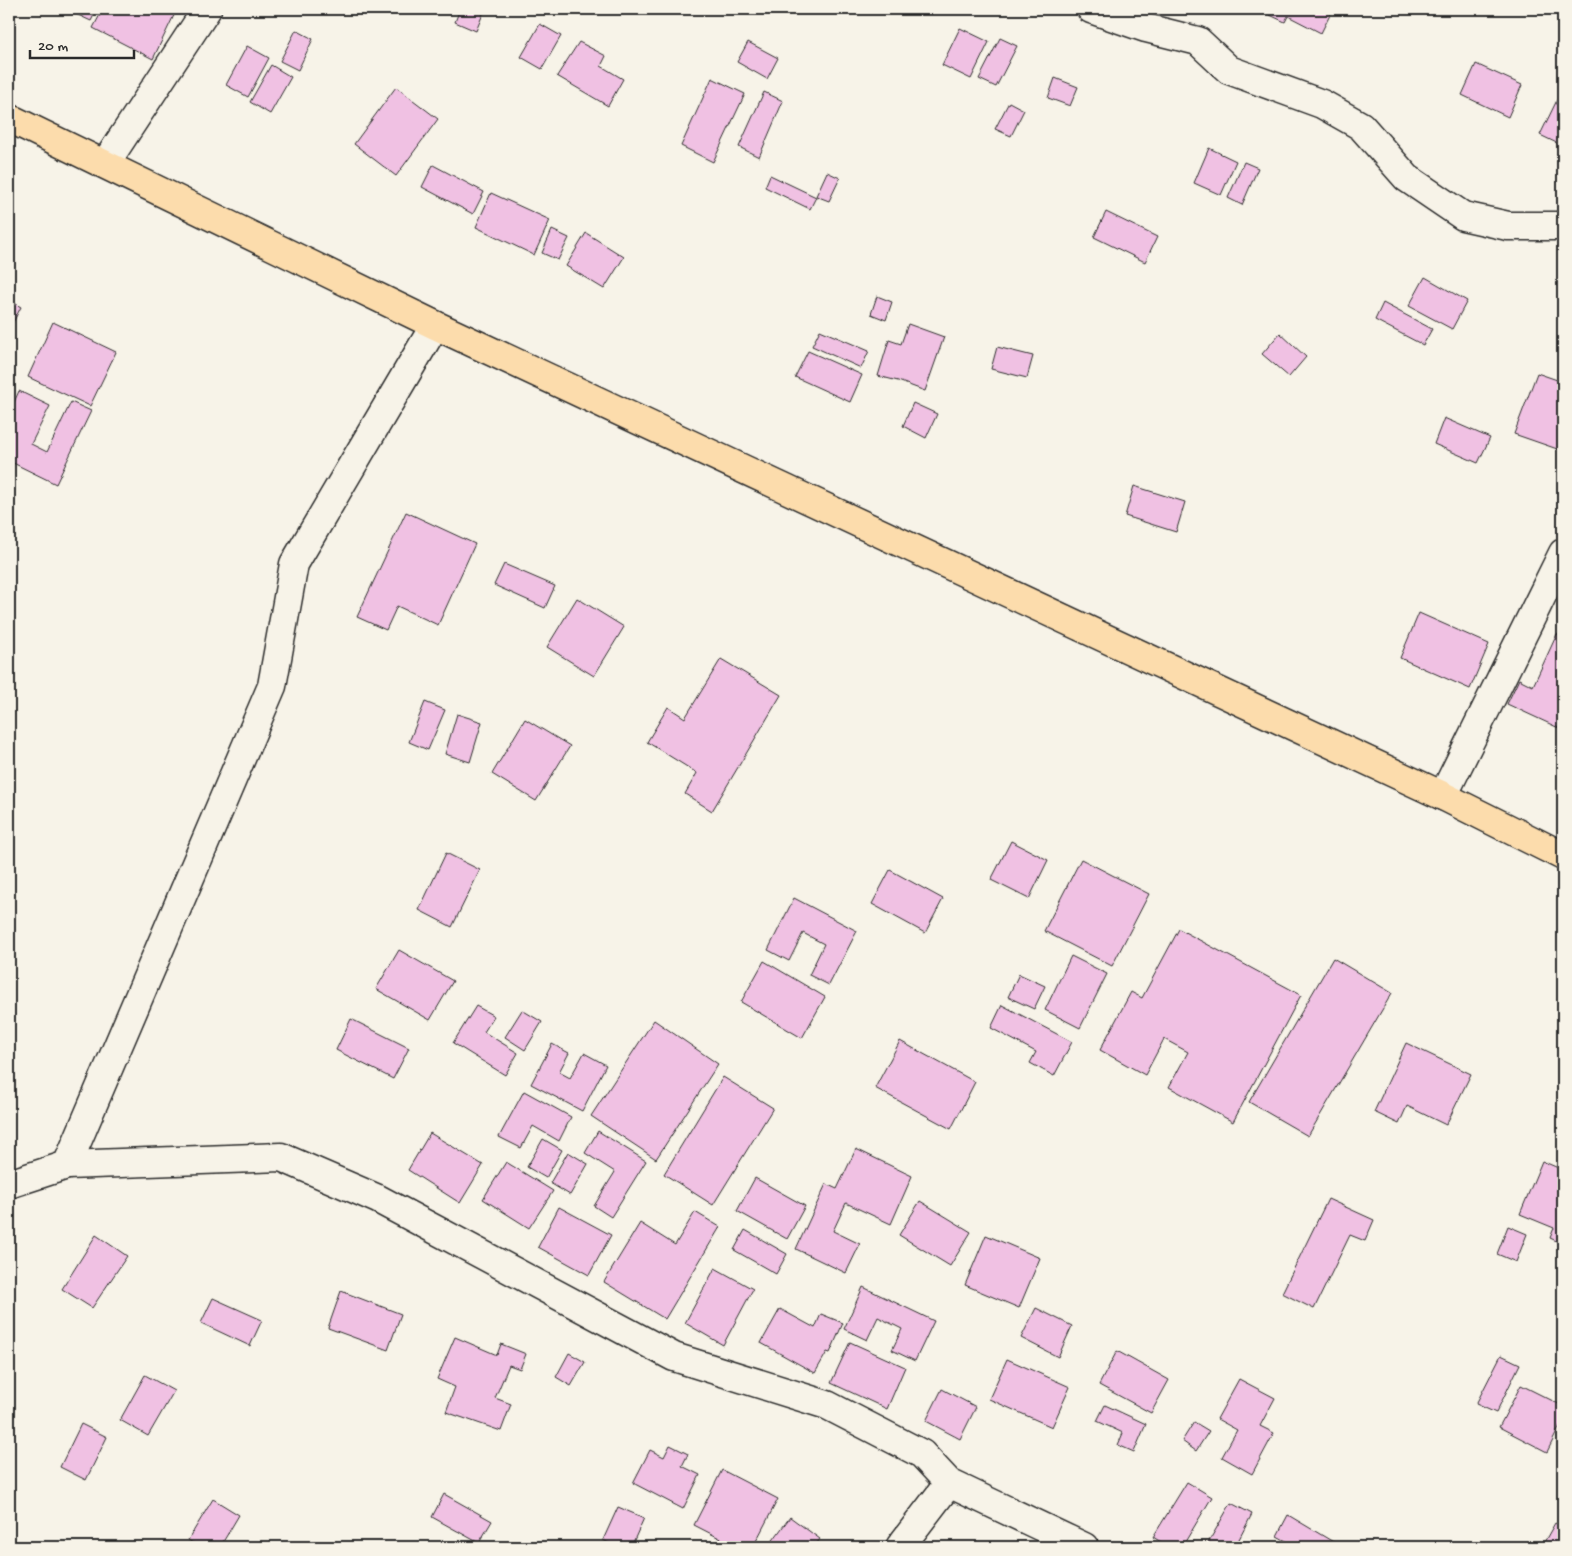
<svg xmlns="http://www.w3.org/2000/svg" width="1572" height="1556" viewBox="0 0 1572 1556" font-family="'Gochi Hand',sans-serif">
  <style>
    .building { fill: #f0c1e3; stroke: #2b2b2b }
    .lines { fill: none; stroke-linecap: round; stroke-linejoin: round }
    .street-casing { stroke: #2b2b2b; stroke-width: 31 }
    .highway-casing { stroke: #2b2b2b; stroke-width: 31 }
    .street { stroke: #f7f3e8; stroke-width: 28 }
    .highway { stroke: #fcdcac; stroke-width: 28 }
  </style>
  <rect width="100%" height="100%" fill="#f7f3e8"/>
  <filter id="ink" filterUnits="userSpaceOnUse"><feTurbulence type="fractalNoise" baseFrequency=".02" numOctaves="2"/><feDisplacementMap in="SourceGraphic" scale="10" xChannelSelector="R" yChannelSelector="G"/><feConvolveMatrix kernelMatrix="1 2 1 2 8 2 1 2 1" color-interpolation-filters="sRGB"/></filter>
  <g filter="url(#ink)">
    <g class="building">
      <polygon points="65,9 97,9 91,21"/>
      <polygon points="103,9 177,9 153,59 93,28"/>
      <polygon points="460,9 485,9 476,31 455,22"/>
      <polygon points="1257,9 1333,9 1321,33 1288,16 1285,22"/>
      <polygon points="540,24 561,36 542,69 521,57"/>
      <polygon points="960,28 989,42 971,79 942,65"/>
      <polygon points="296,30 313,39 298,70 280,61"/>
      <polygon points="1000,38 1017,46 996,87 979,79"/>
      <polygon points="579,42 606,56 601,66 623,79 608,106 557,76"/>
      <polygon points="748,42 778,58 767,79 737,62"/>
      <polygon points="247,46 269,58 248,97 226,85"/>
      <polygon points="1476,64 1522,85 1508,117 1462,95"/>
      <polygon points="271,65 291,77 270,114 250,102"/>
      <polygon points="712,78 745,94 713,162 681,146"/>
      <polygon points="1055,78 1078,87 1070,106 1048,98"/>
      <polygon points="396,87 438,119 396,176 354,144"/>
      <polygon points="764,92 783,101 759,157 739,147"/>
      <polygon points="1558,98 1563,100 1563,146 1540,135"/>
      <polygon points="1009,102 1024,110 1011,136 995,129"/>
      <polygon points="1209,148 1236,161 1221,195 1194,183"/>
      <polygon points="1244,162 1258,168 1242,205 1228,198"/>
      <polygon points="433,165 484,192 473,214 422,187"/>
      <polygon points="827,172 840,178 829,201 816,196"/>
      <polygon points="770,175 816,197 810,209 765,187"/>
      <polygon points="491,193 550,220 534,255 476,227"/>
      <polygon points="1106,212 1157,237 1145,262 1094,237"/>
      <polygon points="552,230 569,238 558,260 542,253"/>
      <polygon points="586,233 624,257 604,289 566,266"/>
      <polygon points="1425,277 1467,301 1452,329 1409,306"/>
      <polygon points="877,296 892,302 886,320 871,314"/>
      <polygon points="9,300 21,307 9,330"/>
      <polygon points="1383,303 1432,329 1423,345 1375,320"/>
      <polygon points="53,322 116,352 90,406 28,377"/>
      <polygon points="908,324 944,337 925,391 898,381 878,376 889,340 901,344"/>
      <polygon points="820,330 869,351 861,368 812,346"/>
      <polygon points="1280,333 1306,357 1289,377 1262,354"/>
      <polygon points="997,347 1033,356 1027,378 991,369"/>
      <polygon points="808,351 862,375 850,402 795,377"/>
      <polygon points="1537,373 1563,382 1563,451 1514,434"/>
      <polygon points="19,391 50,406 31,444 47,452 71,402 91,411 56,484 9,461 9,413"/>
      <polygon points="913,403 937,414 926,438 903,426"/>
      <polygon points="1444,418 1490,438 1478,463 1434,444"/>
      <polygon points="1134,486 1185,502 1176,532 1125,516"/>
      <polygon points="406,512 475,544 438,625 397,606 386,630 357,617"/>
      <polygon points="504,564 555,586 545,608 494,585"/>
      <polygon points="577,598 624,627 594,676 547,647"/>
      <polygon points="1419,613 1489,644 1470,689 1400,658"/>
      <polygon points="1557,634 1563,637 1563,730 1507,704 1519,679 1533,686"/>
      <polygon points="721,659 781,695 712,811 685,794 697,773 647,742 668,707 685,718"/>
      <polygon points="425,702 445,710 428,750 409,742"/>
      <polygon points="457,714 482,722 470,762 445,754"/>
      <polygon points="525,719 570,746 536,801 492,774"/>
      <polygon points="1011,841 1048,860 1029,899 991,880"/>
      <polygon points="446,853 480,870 452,927 419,910"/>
      <polygon points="1081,859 1149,894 1112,966 1044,931"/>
      <polygon points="890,870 943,899 925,933 872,904"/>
      <polygon points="794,898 857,931 829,985 809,975 824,944 803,933 789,961 768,950"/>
      <polygon points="1179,929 1301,995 1233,1122 1169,1087 1188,1052 1164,1039 1145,1075 1100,1050 1131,992 1142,998"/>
      <polygon points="399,950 453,981 430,1020 376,989"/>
      <polygon points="1071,956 1107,974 1080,1028 1045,1010"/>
      <polygon points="1333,958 1392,993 1308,1136 1249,1102"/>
      <polygon points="764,961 825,997 802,1038 741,1002"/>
      <polygon points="1019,974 1045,986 1034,1009 1008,997"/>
      <polygon points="1002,1005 1072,1042 1054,1076 1030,1063 1036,1052 991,1028"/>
      <polygon points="476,1006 494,1016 484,1032 518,1053 505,1075 453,1043"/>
      <polygon points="522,1010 542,1022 525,1050 505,1037"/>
      <polygon points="351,1019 409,1048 393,1079 336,1050"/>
      <polygon points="654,1020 718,1064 656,1159 591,1116"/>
      <polygon points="900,1041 975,1082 951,1129 875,1088"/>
      <polygon points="1406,1043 1471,1074 1446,1125 1407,1106 1399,1124 1374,1112"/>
      <polygon points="552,1044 569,1053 559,1072 570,1078 584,1053 606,1065 582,1111 531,1084"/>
      <polygon points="723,1077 773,1108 713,1205 664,1174"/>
      <polygon points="524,1091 571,1117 559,1141 533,1126 521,1148 499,1137"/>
      <polygon points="598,1131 646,1161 611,1217 594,1206 615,1172 585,1153"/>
      <polygon points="430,1133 483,1165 460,1203 408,1170"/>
      <polygon points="543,1139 562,1150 546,1178 527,1167"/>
      <polygon points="856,1149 912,1176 891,1224 846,1203 833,1231 860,1244 846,1273 796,1249 826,1184 837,1189"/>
      <polygon points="568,1152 588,1164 570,1195 550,1183"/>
      <polygon points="1542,1161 1563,1170 1563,1244 1550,1238 1554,1228 1520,1214"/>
      <polygon points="506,1162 553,1191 529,1228 483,1199"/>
      <polygon points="755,1178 805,1206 787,1239 737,1211"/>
      <polygon points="1328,1199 1374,1220 1365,1241 1350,1235 1314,1309 1282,1293"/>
      <polygon points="920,1201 971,1232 950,1266 899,1235"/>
      <polygon points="559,1207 611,1235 589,1275 538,1247"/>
      <polygon points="695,1212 720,1227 665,1319 604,1282 640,1223 675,1245"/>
      <polygon points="1508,1226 1527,1234 1516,1262 1497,1254"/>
      <polygon points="745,1230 787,1254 776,1274 734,1250"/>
      <polygon points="96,1235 127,1256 92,1308 62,1289"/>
      <polygon points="986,1235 1040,1258 1019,1308 965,1285"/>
      <polygon points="715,1268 753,1289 723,1345 685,1323"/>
      <polygon points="863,1287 934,1321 915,1361 892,1350 902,1329 878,1317 867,1340 844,1329"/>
      <polygon points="341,1291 401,1314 388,1350 328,1328"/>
      <polygon points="213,1298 262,1320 250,1346 201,1323"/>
      <polygon points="1036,1308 1072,1326 1058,1357 1021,1338"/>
      <polygon points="780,1309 815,1328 821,1314 843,1323 830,1353 827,1352 815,1373 761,1343"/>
      <polygon points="455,1337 497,1355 501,1344 526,1354 520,1369 509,1365 495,1398 511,1404 501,1431 446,1412 455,1387 437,1379"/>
      <polygon points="850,1342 905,1367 887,1409 831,1383"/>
      <polygon points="1117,1351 1169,1380 1151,1413 1099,1385"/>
      <polygon points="569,1353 585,1362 571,1386 556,1377"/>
      <polygon points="1501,1355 1520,1364 1496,1413 1476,1404"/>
      <polygon points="1007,1359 1070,1387 1052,1427 989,1399"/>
      <polygon points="145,1375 174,1391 148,1436 120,1420"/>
      <polygon points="1239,1379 1275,1398 1260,1426 1274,1433 1252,1474 1222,1457 1237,1430 1217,1419"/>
      <polygon points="1521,1385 1563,1406 1563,1420 1547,1452 1499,1427"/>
      <polygon points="942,1389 976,1407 960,1439 926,1421"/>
      <polygon points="1105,1405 1146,1424 1134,1452 1118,1445 1123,1433 1097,1421"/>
      <polygon points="1194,1422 1209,1431 1196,1451 1182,1441"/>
      <polygon points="81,1424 107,1437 86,1480 60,1467"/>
      <polygon points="670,1445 688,1454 682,1466 700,1475 683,1509 633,1483 650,1450 664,1457"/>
      <polygon points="722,1470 778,1499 753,1547 737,1547 694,1525"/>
      <polygon points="1187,1482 1212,1497 1182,1547 1169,1547 1153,1537"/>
      <polygon points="444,1494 492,1521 479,1543 432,1517"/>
      <polygon points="213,1499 239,1515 220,1547 200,1547 188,1540"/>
      <polygon points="1231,1503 1252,1514 1235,1547 1216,1547 1208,1543"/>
      <polygon points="618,1507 644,1518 631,1547 617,1547 603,1540"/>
      <polygon points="1288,1515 1335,1543 1333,1547 1297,1547 1277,1536"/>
      <polygon points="790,1517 820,1539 814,1547 777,1547 771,1543"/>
      <polygon points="1555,1523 1563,1527 1563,1547 1545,1547 1542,1546"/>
    </g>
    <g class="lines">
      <defs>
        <g id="street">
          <polyline points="1091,9 1146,28 1198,41 1229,70 1322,104 1361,126 1407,178 1463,216 1508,226 1563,226"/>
          <polyline points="105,164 207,9"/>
          <polyline points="1443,796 1563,553"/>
          <polyline points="67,1165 281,1157 378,1199 674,1357 827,1405 922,1454 949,1483 1084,1547"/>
          <polyline points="9,1184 67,1165 272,686 294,564 435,325"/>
          <polyline points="900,1547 949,1483"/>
        </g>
        <polyline id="highway" points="9,118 435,325 1443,796 1563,856"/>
      </defs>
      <use href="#street" class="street-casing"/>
      <use href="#highway" class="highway-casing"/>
      <use href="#street" class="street"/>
      <use href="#highway" class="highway"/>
    </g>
  </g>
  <rect width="1572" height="1556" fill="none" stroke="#f7f3e8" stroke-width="30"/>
  <rect x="15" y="15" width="1542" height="1526" fill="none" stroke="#2b2b2b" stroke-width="2" filter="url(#ink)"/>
  <path d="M30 50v8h104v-8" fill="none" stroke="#2b2b2b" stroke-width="2.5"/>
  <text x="38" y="50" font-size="15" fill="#2b2b2b" stroke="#f7f3e8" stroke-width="4" paint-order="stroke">20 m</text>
</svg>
